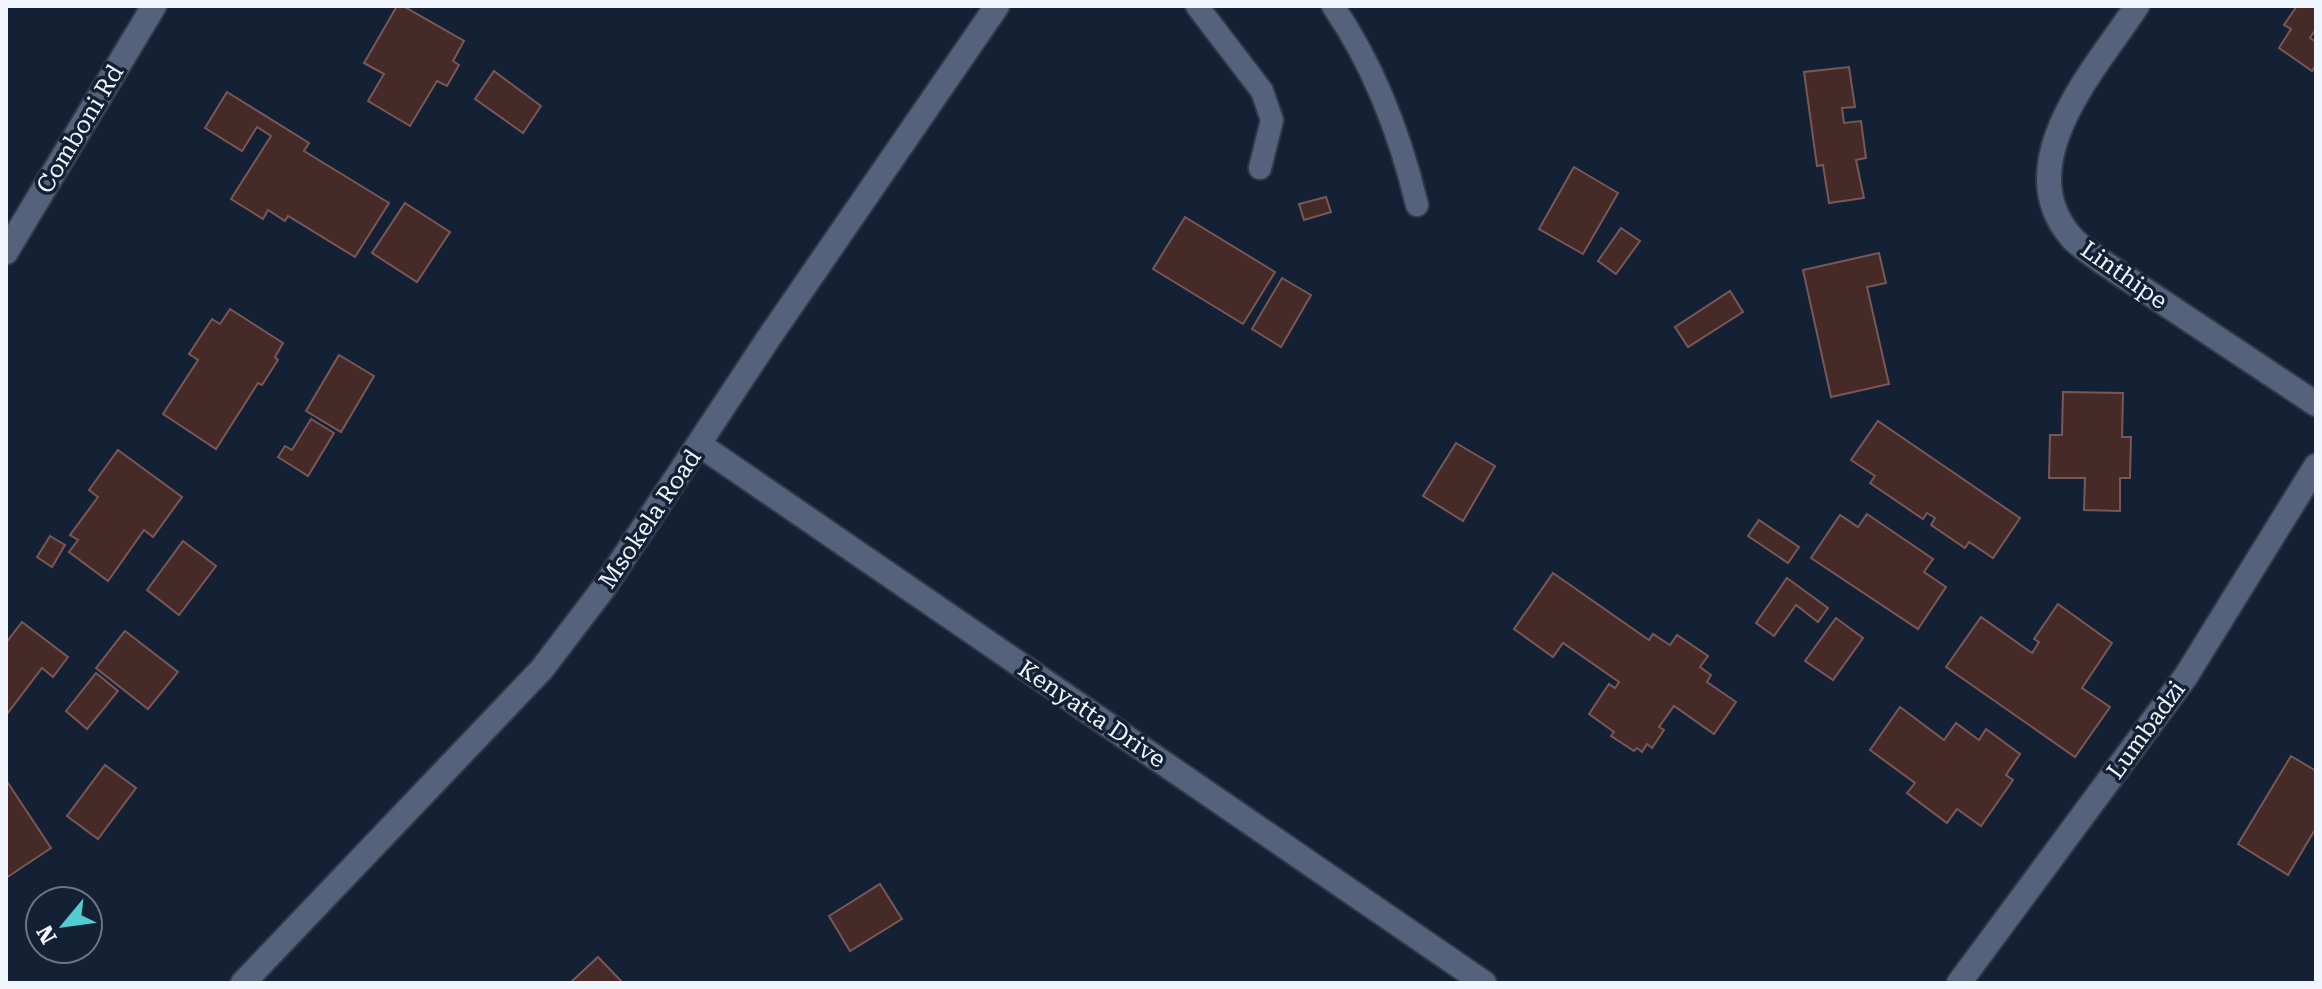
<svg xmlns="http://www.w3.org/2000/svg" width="2322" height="989" viewBox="0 0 2322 989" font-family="'Roboto Serif',serif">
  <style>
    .building { fill: #462a28; stroke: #785856; stroke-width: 2 }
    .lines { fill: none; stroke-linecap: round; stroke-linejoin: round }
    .lane-casing { stroke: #323848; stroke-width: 26 }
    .street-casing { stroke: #323848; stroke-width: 28 }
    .lane { stroke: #54637b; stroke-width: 22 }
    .street { stroke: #54637b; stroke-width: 24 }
    .labels { text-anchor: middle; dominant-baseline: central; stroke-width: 7; stroke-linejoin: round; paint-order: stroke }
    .street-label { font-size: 24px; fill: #f0f5fe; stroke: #142034 }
  </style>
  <rect width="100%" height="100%" fill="#142034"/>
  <g class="building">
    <polygon points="397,6 403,6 464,41 453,61 459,65 447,86 437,81 410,126 368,101 384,74 364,63"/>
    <polygon points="2297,6 2316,6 2316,29 2310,38 2316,42 2316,65 2312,71 2279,48 2291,29 2284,25"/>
    <polygon points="1849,67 1855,107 1842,108 1844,123 1861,121 1866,158 1856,160 1864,198 1829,203 1823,165 1817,166 1804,72"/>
    <polygon points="494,71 541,106 523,133 475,99"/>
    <polygon points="227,92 309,143 304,151 389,203 355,257 288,216 285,221 268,210 263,219 231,199 271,136 257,127 242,151 205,128"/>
    <polygon points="1574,167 1618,193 1583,254 1539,229"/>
    <polygon points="1326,197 1331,212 1304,220 1299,204"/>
    <polygon points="405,203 450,232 417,282 372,253"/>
    <polygon points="1185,217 1275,272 1243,324 1153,269"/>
    <polygon points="1621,228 1640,241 1616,274 1598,261"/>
    <polygon points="1879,253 1886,283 1867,287 1889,384 1831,397 1803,270"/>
    <polygon points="1282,278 1311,295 1281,347 1252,329"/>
    <polygon points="1730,291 1743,312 1688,347 1675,327"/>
    <polygon points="230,309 283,343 275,357 278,360 262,385 258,383 216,449 163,414 198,360 189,354 212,319 220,324"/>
    <polygon points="339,355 374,376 341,432 306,411"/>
    <polygon points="2063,392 2123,393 2122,437 2131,437 2130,478 2120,478 2120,511 2084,510 2085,478 2049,478 2050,435 2062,435"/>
    <polygon points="311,419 334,433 308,476 278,457 285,446 292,450"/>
    <polygon points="1878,421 2020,518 1993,558 1969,542 1965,548 1931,525 1935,518 1927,513 1923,519 1870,483 1875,476 1851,460"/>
    <polygon points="1456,443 1495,466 1463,521 1423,496"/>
    <polygon points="118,450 182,497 153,537 144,530 108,581 69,552 78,540 70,535 98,497 89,490"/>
    <polygon points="1867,514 1933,559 1924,572 1946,587 1918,629 1811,558 1840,515 1858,527"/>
    <polygon points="1759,520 1799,547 1788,563 1748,536"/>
    <polygon points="50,536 65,545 52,567 37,557"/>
    <polygon points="183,541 216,566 179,615 147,590"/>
    <polygon points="1553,573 1649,640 1653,634 1670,645 1677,635 1708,656 1700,667 1711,675 1707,682 1736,702 1714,734 1674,706 1659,727 1664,730 1652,748 1647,744 1642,752 1637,748 1634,751 1611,736 1614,732 1589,714 1609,684 1615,688 1619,682 1563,643 1553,657 1514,629"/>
    <polygon points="1787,578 1828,608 1818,622 1796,605 1774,636 1756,623"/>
    <polygon points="2058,604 2112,643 2082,688 2110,707 2075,757 1946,667 1981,617 2032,653 2039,642 2034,639"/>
    <polygon points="1836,618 1863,638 1833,680 1805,661"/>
    <polygon points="22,622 68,657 53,677 42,668 7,714 6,643"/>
    <polygon points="125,631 178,672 148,709 96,668"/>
    <polygon points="96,673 118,691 87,729 66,711"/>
    <polygon points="1900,707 1944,740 1956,723 1979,740 1986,729 2020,754 2006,775 2013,780 1981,826 1957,809 1947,823 1907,793 1915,783 1870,750"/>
    <polygon points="2291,756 2316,771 2316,828 2288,875 2238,844"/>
    <polygon points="105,765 136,788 98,839 67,816"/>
    <polygon points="6,780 51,848 6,878"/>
    <polygon points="880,884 902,919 850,951 829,916"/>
    <polygon points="598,957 623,983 570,983"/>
  </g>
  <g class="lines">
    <defs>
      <g id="lane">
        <polyline points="1197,6 1262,91 1272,120 1260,168"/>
        <path d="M1333 6C1374 66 1400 134 1417 205"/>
      </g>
      <g id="street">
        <path d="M2137 6C2096 68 2007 164 2072 238 2079 246 2091 253 2101 261L2316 404"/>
        <polyline points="6,252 154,6"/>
        <polyline points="700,445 1484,983"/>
        <polyline points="243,983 542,669 603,589 768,339 997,6"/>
        <polyline points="1959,983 2186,676 2316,466"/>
      </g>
    </defs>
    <use href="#lane" class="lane-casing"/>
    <use href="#street" class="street-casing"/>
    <use href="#lane" class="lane"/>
    <use href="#street" class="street"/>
  </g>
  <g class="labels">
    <g class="street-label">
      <text transform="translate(80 129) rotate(-59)">Comboni Rd</text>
      <text transform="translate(2124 275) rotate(35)">Linthipe</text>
      <text transform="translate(650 519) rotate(-56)">Msokela Road</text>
      <text transform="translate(1092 714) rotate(34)">Kenyatta Drive</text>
      <text transform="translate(2146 730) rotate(-54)">Lumbadzi</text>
    </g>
  </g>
  <rect width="2322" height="989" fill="none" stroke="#f0f5fe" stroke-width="16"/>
  <g transform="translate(64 925) rotate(241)"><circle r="38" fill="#142034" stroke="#6c7585" stroke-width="2"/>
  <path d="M0-6L14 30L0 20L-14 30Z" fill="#51ccd3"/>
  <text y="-12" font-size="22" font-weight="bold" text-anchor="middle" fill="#f0f5fe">N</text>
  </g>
</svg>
